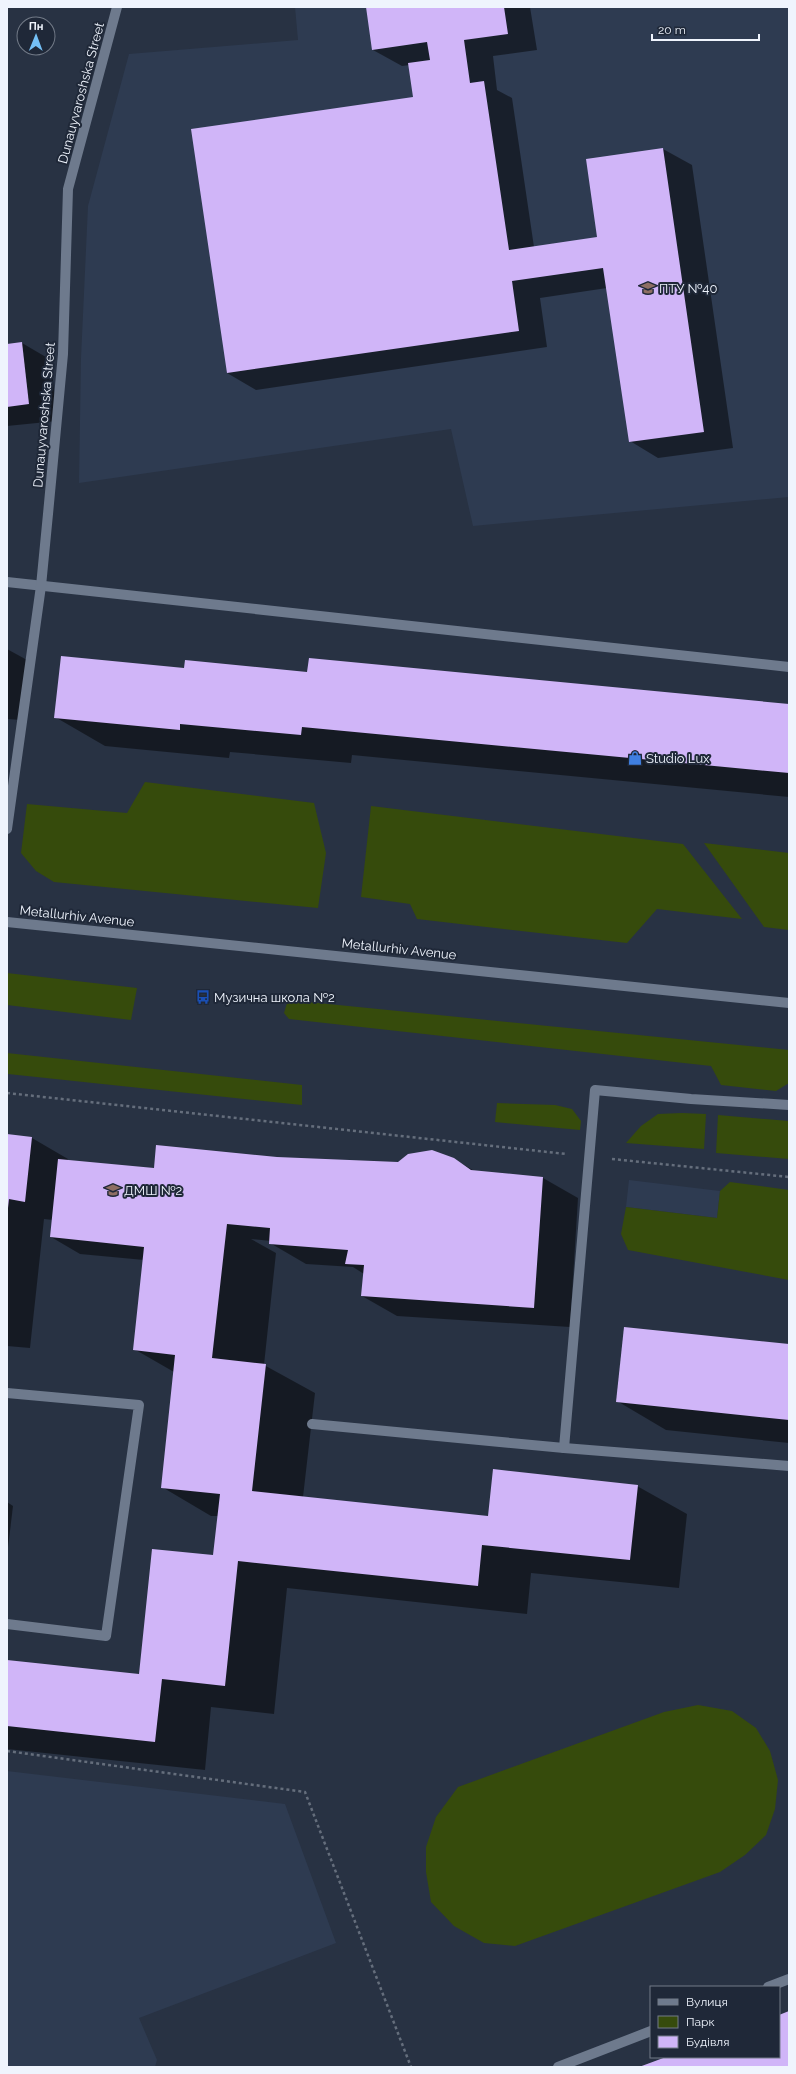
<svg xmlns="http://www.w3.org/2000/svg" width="796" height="2074" viewBox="0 0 796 2074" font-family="Raleway,sans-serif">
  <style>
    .built { fill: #2e3b51 }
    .green { fill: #364b0c }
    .shadow { fill: #0007 }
    .building { fill: #d0b5f8 }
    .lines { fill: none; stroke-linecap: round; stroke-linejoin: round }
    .path { stroke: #656e7c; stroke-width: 2.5; stroke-dasharray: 3 3; stroke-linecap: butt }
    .minor { stroke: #6e7a8d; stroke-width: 10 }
    .labels { text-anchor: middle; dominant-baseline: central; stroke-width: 4; stroke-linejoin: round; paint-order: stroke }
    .street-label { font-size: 13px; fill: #eff4fd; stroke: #1f2838 }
    .poi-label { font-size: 13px; fill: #eff4fd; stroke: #1f2838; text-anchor: start }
  </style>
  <rect width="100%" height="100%" fill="#283243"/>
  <g class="built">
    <polygon points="295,7 789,7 789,497 473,526 451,429 79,483 81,358 88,206 129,54 298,40"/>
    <polygon points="629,1180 720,1191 717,1218 626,1207"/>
    <polygon points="7,1771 285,1804 336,1943 139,2018 157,2060 155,2067 7,2067"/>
  </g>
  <g class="green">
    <polygon points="145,782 314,803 326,853 318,908 54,882 36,871 21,853 27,804 127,813"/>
    <polygon points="371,806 683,844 742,919 657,909 627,943 417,919 410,904 361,897"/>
    <polygon points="704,843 789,853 789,930 764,927"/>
    <polygon points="7,973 137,988 131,1020 7,1005"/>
    <polygon points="298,1001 789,1050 789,1083 776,1091 721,1085 711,1066 289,1019 284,1013 287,1003"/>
    <polygon points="7,1053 302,1085 302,1105 8,1074"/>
    <polygon points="497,1103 555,1105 572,1109 581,1121 580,1130 495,1122"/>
    <polygon points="682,1113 706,1114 704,1149 626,1143 641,1126 658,1114"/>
    <polygon points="718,1115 789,1121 789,1159 716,1153"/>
    <polygon points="730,1182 789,1190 789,1280 628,1250 621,1234 626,1207 717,1218 720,1191"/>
    <polygon points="698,1705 732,1711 756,1728 770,1751 778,1780 775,1809 766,1835 745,1855 720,1872 515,1946 484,1943 454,1926 431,1902 426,1872 426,1847 436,1817 458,1787 664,1712"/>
  </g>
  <g class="shadow">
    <polygon points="367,7 530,7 537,50 493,56 497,90 512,98 534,247 598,238 663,149 692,165 733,448 658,458 630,441 607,288 540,298 547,347 256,390 227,373 414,97 410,65 402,66 373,50"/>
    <polygon points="22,343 51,360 57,421 7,426 7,345"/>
    <polygon points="7,649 27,660 21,720 7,719"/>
    <polygon points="185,669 308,673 789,705 789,797 352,755 351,763 230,752 229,758 105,746 55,717"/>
    <polygon points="7,1135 32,1138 68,1159 67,1161 154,1169 278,1158 398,1163 454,1159 476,1172 543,1178 578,1198 570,1327 397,1316 362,1296 364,1274 353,1267 306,1264 270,1243 271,1241 251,1239 276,1253 264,1365 315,1393 303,1497 489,1517 637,1486 687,1514 679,1588 531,1573 527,1614 287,1588 274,1714 211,1707 205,1770 7,1749 7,1661 140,1675 214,1556 218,1516 211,1516 162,1487 174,1372 134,1349 144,1260 80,1254 51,1237 53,1220 44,1219 30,1348 7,1346"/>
    <polygon points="789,1345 789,1443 666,1430 617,1401"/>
    <polygon points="7,1502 13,1506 7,1556"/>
  </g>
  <g class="building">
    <polygon points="366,7 504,7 508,34 464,40 470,83 484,81 509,250 597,237 586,159 663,148 704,432 629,442 603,268 512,281 519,331 227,373 191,129 413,97 408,63 430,60 427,42 372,50"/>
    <polygon points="22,342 29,404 7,407 7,344"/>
    <polygon points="61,656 184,668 185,660 307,672 309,658 789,704 789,773 302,727 301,735 180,724 180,730 54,718"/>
    <polygon points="7,1134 32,1137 25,1202 9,1199 8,1208"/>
    <polygon points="156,1145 277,1157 398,1162 408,1154 432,1150 454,1158 471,1170 543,1177 534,1308 361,1296 364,1265 345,1264 348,1250 269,1244 270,1228 227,1224 212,1358 266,1364 252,1491 488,1516 493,1469 638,1485 630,1560 482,1545 478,1586 238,1561 225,1686 162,1679 155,1742 7,1726 7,1660 139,1674 152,1549 213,1555 220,1494 161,1488 175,1355 133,1350 144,1247 50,1237 58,1159 154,1168"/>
    <polygon points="624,1327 789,1344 789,1420 616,1402"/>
    <polygon points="789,2011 789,2067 639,2067 666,2057 779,2057 779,2015"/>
  </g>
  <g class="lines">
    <g class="path">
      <polyline points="7,1093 566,1154"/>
      <polyline points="612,1159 789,1177"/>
      <polyline points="7,1751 305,1792 411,2067"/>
    </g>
    <g class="minor">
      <polyline points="7,582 789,667"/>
      <polyline points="7,829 41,586 48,514 63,354 68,189 117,7"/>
      <polyline points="7,922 789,1003"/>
      <polyline points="7,1393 139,1405 106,1636 7,1624"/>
      <polyline points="312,1424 564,1448 789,1466"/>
      <polyline points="564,1448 595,1090 691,1099 789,1105"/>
      <polyline points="768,1987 789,1979"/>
      <polyline points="558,2067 651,2031"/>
    </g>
  </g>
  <defs>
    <symbol id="university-bare" viewBox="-9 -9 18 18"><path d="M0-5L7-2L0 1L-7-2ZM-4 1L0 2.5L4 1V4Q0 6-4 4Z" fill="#8d6e63" stroke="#1f2838" stroke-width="2.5" paint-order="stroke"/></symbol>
    <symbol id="shop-bare" viewBox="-9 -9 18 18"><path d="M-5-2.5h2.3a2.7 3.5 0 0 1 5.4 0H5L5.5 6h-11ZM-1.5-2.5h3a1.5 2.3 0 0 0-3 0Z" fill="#3f7fe0" stroke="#1f2838" stroke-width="2.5" paint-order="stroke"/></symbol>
    <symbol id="bus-bare" viewBox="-9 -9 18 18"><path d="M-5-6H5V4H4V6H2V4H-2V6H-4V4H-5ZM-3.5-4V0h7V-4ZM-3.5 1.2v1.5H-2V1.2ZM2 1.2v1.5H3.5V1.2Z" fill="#1a4fb4" stroke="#1f2838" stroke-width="2.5" paint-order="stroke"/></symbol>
    <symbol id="school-bare" viewBox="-9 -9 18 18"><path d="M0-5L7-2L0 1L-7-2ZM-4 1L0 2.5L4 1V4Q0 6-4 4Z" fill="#8d6e63" stroke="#1f2838" stroke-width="2.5" paint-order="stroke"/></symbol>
  </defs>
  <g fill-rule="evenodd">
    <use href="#university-bare" x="638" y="278" width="20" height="20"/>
    <use href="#shop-bare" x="625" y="748" width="20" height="20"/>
    <use href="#bus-bare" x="193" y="987" width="20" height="20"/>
    <use href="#school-bare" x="103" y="1180" width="20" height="20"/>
  </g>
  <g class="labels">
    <g class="street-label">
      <text transform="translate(81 93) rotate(-75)">Dunauyvaroshska Street</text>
      <text transform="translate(44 415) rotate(-85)">Dunauyvaroshska Street</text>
      <text transform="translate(77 916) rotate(6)">Metallurhiv Avenue</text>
      <text transform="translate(399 949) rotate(6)">Metallurhiv Avenue</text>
    </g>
    <g class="poi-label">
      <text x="659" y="288">ПТУ №40</text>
      <text x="646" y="758">Studio Lux</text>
      <text x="214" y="997">Музична школа №2</text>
      <text x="124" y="1190">ДМШ №2</text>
    </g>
  </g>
  <rect width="796" height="2074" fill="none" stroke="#eff4fd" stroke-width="16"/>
  <rect x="650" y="1986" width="130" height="72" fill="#1f2838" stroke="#727a87"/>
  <rect x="658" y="1999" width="20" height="6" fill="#6e7a8d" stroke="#727a87"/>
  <text x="686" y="2006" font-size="12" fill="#eff4fd">Вулиця</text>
  <rect x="658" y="2016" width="20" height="12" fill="#364b0c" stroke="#727a87"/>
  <text x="686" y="2026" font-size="12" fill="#eff4fd">Парк</text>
  <rect x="658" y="2036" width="20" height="12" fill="#d0b5f8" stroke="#727a87"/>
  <text x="686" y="2046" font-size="12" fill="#eff4fd">Будівля</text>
  <g transform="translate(36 36) rotate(1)"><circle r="19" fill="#1f2838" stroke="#727a87"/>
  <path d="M0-3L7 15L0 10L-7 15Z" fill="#74c0f6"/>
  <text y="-6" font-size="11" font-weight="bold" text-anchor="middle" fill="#eff4fd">Пн</text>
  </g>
  <path d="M652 34v6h107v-6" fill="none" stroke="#eff4fd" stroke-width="2"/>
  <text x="658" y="34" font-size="12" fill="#eff4fd" stroke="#1f2838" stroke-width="3" paint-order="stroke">20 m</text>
</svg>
